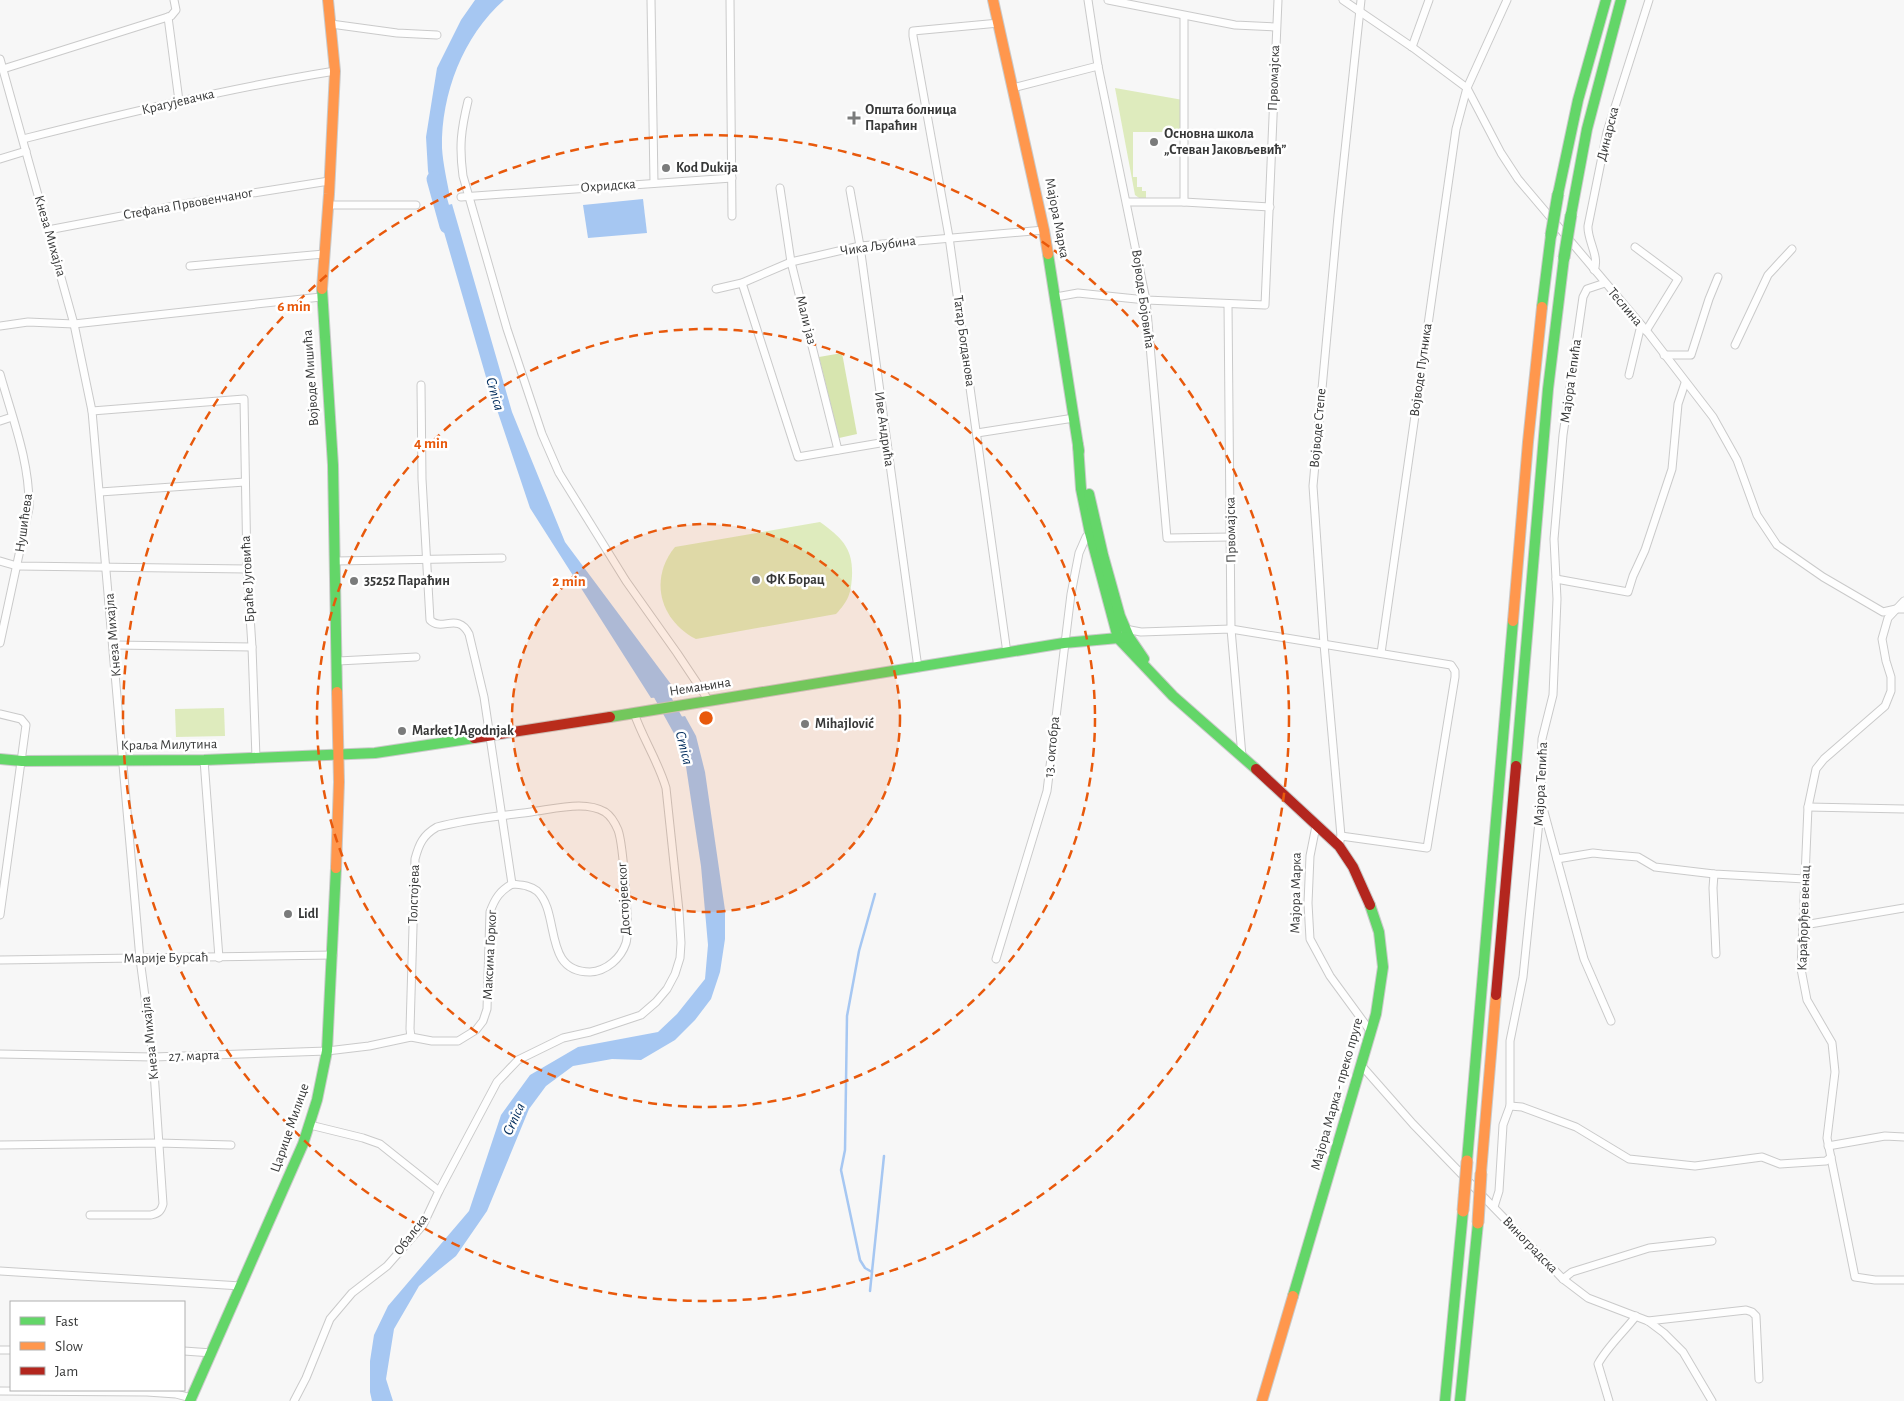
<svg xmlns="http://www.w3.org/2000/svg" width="1904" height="1401" viewBox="0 0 1904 1401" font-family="'Alegreya Sans',sans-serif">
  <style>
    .green { fill: #deebbd }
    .forest { fill: #d7e5af }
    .water { fill: #a6c7f2 }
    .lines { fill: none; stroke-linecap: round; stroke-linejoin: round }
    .stream { stroke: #a6c7f2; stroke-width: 2.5 }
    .river { stroke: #a6c7f2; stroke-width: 15 }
    .street-casing { stroke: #cacaca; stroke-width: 9 }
    .fast-casing { stroke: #cacaca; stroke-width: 12 }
    .slow-casing { stroke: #cacaca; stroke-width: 12 }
    .jam-casing { stroke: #cacaca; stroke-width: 12 }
    .street { stroke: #fefefe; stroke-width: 7 }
    .fast { stroke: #63d668; stroke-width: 10 }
    .slow { stroke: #ff974d; stroke-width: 10 }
    .jam { stroke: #b3261e; stroke-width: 10 }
    .fast-bridge-casing { stroke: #cacaca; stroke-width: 13; stroke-linecap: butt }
    .slow-bridge-casing { stroke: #cacaca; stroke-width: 13; stroke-linecap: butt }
    .fast-bridge { stroke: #63d668; stroke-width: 11 }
    .slow-bridge { stroke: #ff974d; stroke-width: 11 }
    .ring { fill: none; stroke: #e8590c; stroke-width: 2.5; stroke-dasharray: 9 6 }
    .poi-dot { fill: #7a7b7b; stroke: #fff; stroke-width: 2 }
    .labels { text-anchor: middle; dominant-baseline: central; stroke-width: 5; stroke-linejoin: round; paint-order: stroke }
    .street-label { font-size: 14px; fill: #373838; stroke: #fff }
    .poi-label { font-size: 14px; font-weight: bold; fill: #373838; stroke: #fff; text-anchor: start }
    .water-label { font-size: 15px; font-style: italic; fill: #083261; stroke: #fff }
    .centre { fill: #e8590c; stroke: #fff; stroke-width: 2.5 }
    .ring-label { font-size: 15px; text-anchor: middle; font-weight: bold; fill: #e8590c; stroke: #fff; stroke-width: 5; stroke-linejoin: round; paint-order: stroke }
  </style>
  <rect width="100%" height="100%" fill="#f7f7f7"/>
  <g class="green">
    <polygon points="1115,88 1183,100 1183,132 1133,132 1133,177 1137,177 1137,187 1142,187 1142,191 1146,191 1146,200 1142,200 1135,195"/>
    <path d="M820 522C842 538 853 548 852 576 851 594 848 601 836 614L696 639C661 621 648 580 675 547Z"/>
    <polygon points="224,708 225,736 176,737 175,709"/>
  </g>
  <polygon class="forest" points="842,353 857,434 839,438 819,357"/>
  <g class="water">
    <path d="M475 0H504C463 36 441 94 442 148 443 164 447 181 450 197L434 199 428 171 426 137 437 68 461 20Z"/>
    <polygon points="643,199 647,233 588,238 583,205"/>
    <polygon points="452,204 512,412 565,542 679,695 651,698 530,508 486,377 437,208"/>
    <polygon points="685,716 696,736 705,772 725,910 725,939 720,972 711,999 695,1020 675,1040 641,1060 612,1059 573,1066 546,1086 529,1109 487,1211 456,1256 419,1286 394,1329 386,1379 393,1401 372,1401 370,1392 370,1361 374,1335 388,1306 469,1211 501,1115 530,1075 578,1047 658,1032 677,1014 705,979 708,945 701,866 682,740 671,719"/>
  </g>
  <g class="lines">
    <g class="stream">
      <polyline points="872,1272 865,1268 860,1260 841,1170 845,1150 847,1016 859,951 875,894"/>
      <polyline points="870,1291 884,1156"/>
    </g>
    <g class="river">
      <polyline points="434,179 447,226"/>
      <polyline points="653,680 684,736"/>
    </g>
    <defs>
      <g id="street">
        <polyline points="651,0 654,183"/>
        <polyline points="730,0 732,216"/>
        <polyline points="1088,0 1098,66 1146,300 1167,538 1231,537"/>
        <polyline points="1108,0 1235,25 1276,27"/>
        <polyline points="1343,0 1412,47 1467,88 1501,153 1518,179 1649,334 1713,417 1737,460 1757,515 1777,545 1823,577 1883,612 1896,609 1904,609"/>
        <polyline points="168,17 179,101"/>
        <polyline points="999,23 913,31 913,36 949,237 1007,653"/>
        <polyline points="331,24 397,33 437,35"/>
        <polyline points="1412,47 1429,0"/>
        <path d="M0 59 74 324 92 411 140 959 153 1057 163 1204C161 1211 159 1213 151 1215H90"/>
        <polyline points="3,69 171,16 176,10 174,0"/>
        <polyline points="1013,88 1098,66"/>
        <path d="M468 101C461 130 459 146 463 176L507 329 542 434 559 473 626 581 677 653 709 701"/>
        <path d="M23 139C126 113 230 88 335 71"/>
        <polyline points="0,159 26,151"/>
        <polyline points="780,188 791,262 838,450"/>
        <polyline points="850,190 860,246 918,668"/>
        <polyline points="461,197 732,178"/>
        <polyline points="1127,202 1184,202 1270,207"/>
        <polyline points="1184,202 1184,16"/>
        <polyline points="328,205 416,205"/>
        <polyline points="48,230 190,203 329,181"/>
        <polyline points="1635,247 1678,279 1646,331"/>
        <polyline points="190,266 324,254"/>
        <path d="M1594 270C1600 257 1587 240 1588 226L1607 132 1649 0"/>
        <polyline points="742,283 798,457 886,442"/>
        <polyline points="716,289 742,283 791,262 860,246 1044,230"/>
        <polyline points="1056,297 1078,293 1146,300 1265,305 1278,0"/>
        <polyline points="1228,304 1231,629 1242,756"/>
        <polyline points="0,326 28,322 74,324 321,297"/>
        <polyline points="1735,345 1768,275 1792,249"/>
        <polyline points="1664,355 1691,355 1709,299 1718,277"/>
        <path d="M0 374C12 417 30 462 29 508L0 643"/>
        <polyline points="1629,375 1641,325"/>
        <path d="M421 385 422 479 430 620C442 632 458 612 469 634L484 697 512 884"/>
        <polyline points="92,411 244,399 247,569 252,647 256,758"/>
        <polyline points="0,421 12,417"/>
        <polyline points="977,433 1074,418"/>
        <polyline points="100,492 245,482"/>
        <polyline points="0,561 17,566 247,569"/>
        <polyline points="335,561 502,558"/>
        <polyline points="1556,579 1628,592 1633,576 1645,550 1672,469 1678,404 1685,383"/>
        <polyline points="1904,601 1888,618 1882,639 1886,661 1891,677 1891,691 1885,706 1824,759 1816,769 1808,807 1801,969 1807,1000 1832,1043 1835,1072 1827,1138 1855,1277 1875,1280 1904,1280"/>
        <polyline points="1125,629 1141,632 1231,629 1451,665 1455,671 1455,677 1427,848 1341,836"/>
        <polyline points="114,645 252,647"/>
        <polyline points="1381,653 1456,129 1467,88 1507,0"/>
        <polyline points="338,661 416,657"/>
        <polyline points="0,714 21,719 26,725 0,915"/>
        <polyline points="204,760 219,958"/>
        <polyline points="1808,807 1904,809"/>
        <polyline points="1543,808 1584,959 1611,1021"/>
        <polyline points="1316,826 1310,856 1308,903 1310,939 1330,976 1371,1032"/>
        <polyline points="1339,846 1341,836 1324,644 1313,486 1338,216 1361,0"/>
        <polyline points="1557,859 1593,853 1602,854 1638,857 1655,867 1714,874 1805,879"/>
        <polyline points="1714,874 1713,888 1716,954"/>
        <polyline points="1804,925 1904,908"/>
        <polyline points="996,959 1047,791 1071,594 1079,553 1086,537 1090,533"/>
        <polyline points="0,960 333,955"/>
        <path d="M411 1037 410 1029 415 859C419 844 423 835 437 827 467 819 500 816 531 812 546 810 563 806 579 806 587 806 598 808 605 812 611 816 615 823 618 830 623 843 630 931 626 943 621 958 607 971 590 972 542 972 561 913 537 891 530 885 521 885 512 884"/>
        <path d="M0 1054 153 1057 327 1051 369 1046 411 1037 432 1041H458L476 1030 483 1021 487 1009 490 912C495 898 500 891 512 884"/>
        <polyline points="1361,1065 1413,1124 1563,1279 1588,1298 1648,1321 1664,1333 1683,1352 1712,1401"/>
        <polyline points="1510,1106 1522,1107 1576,1127 1629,1159 1695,1166 1762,1157 1780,1164 1826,1161 1831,1157"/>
        <polyline points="310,1125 363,1138 380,1144 439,1191"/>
        <polyline points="0,1145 158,1143 231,1145"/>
        <polyline points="1828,1146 1885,1136 1904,1137"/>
        <polyline points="1494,1207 1499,1191 1503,1125 1510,1106 1510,1041 1523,977 1541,802 1542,739 1553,695 1557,599 1554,539 1563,435 1583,297 1587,289 1605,283"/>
        <polyline points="0,1271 241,1286"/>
        <polyline points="1563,1279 1572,1272 1649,1248 1712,1241"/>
        <polyline points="1648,1321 1746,1310 1752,1312 1756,1316 1759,1379"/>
        <polyline points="0,1350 11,1350"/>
        <polyline points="184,1351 212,1353"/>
        <polyline points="0,1391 147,1392 176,1394 191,1398"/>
        <path d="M294 1401 306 1378 330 1319 352 1293 387 1266 423 1225 439 1191 497 1082 518 1060 563 1038 590 1032 641 1015 656 1002 667 989 675 974 680 958 681 943 679 911 666 788C658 761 643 739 634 713"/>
        <path d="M1609 1401 1598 1364C1607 1347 1624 1332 1636 1316"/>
      </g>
      <g id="fast">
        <polyline points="1558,194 1578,100 1606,0"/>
        <polyline points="1571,215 1587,129 1621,0"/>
        <polyline points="1048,254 1079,451"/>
        <polyline points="322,289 333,465 337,692"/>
        <polyline points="1542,307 1551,235"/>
        <polyline points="1078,445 1081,489 1090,533 1118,638 1173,696 1256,769"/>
        <polyline points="1089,494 1103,555 1120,616 1129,637 1144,659"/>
        <polyline points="610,717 1064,643 1129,637"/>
        <polyline points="0,759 22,761 204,760 375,753 474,738"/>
        <polyline points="1516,766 1548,389 1564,258"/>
        <polyline points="1467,1161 1513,621"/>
        <polyline points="1293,1296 1376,1014 1383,967 1379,932 1370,905"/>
        <polyline points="190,1401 303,1144 317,1100 327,1051 336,868"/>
        <polyline points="1445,1401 1463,1211"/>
        <polyline points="1460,1401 1478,1223"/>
      </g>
      <g id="slow">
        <polyline points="993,0 1044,230 1048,254"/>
        <polyline points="322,289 329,194 335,71 328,0"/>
        <polyline points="1513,621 1528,442 1542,307"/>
        <polyline points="336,868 339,782 337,692"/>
        <polyline points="1481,1173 1496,995"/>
        <polyline points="1262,1401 1293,1296"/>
      </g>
      <g id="jam">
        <polyline points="474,738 610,717"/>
        <polyline points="1256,769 1339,846 1353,867 1370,905"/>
        <polyline points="1496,995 1516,766"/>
      </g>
    </defs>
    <use href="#street" class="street-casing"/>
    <use href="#fast" class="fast-casing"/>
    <use href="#slow" class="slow-casing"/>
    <use href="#jam" class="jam-casing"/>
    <use href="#street" class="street"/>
    <use href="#fast" class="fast"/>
    <use href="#slow" class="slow"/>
    <use href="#jam" class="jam"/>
    <defs>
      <g id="fast-bridge">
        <polyline points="1551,235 1558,194"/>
        <polyline points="1564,258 1571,215"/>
      </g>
      <g id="slow-bridge">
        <polyline points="1463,1211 1467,1161"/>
        <polyline points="1478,1223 1481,1173"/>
      </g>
    </defs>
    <use href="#fast-bridge" class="fast-bridge-casing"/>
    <use href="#slow-bridge" class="slow-bridge-casing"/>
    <use href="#fast-bridge" class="fast-bridge"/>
    <use href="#slow-bridge" class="slow-bridge"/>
  </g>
  <circle cx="706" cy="718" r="194" fill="#e8590c" fill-opacity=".12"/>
  <g class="ring">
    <circle cx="706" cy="718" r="194"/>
    <circle cx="706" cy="718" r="389"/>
    <circle cx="706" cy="718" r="583"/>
  </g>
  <g class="poi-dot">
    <path d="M851.5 110.5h5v5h5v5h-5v5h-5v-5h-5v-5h5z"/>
    <circle cx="1154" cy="142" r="5"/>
    <circle cx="666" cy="168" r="5"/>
    <circle cx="756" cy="580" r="5"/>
    <circle cx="354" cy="581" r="5"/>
    <circle cx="805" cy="724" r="5"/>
    <circle cx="402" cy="731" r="5"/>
    <circle cx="288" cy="914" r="5"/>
  </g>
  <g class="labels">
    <g class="street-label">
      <text transform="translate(1274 78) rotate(-88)">Првомајска</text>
      <text transform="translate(178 102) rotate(-13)">Крагујевачка</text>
      <text transform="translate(1608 134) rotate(-76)">Динарска</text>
      <text transform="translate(608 186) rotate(-4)">Охридска</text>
      <text transform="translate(188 204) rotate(-10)">Стефана Првовенчаног</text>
      <text transform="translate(1057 218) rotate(79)">Мајора Марка</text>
      <text transform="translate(50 236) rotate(74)">Кнеза Михајла</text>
      <text transform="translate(878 246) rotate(-8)">Чика Љубина</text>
      <text transform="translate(1143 299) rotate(82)">Војводе Бојовића</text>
      <text transform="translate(1625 307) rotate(50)">Теслина</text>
      <text transform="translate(806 320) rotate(76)">Мали јаз</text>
      <text transform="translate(964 341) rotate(82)">Татар Богданова</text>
      <text transform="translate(1421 370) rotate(-82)">Војводе Путника</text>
      <text transform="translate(311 378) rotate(-94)">Војводе Мишића</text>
      <text transform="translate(1571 381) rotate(-82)">Мајора Тепића</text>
      <text transform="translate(1318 428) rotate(-85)">Војводе Степе</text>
      <text transform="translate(884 429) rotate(82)">Иве Андрића</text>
      <text transform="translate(24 523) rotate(-82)">Нушићева</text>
      <text transform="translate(1231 530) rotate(-91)">Првомајска</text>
      <text transform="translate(248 579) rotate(-93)">Браће Југовића</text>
      <text transform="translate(113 635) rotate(-95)">Кнеза Михајла</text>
      <text transform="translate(700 687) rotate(-9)">Немањина</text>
      <text transform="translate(169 745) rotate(-1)">Краља Милутина</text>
      <text transform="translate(1052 747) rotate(-84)">13. октобра</text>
      <text transform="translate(1541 784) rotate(-87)">Мајора Тепића</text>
      <text transform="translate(1296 893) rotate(-89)">Мајора Марка</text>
      <text transform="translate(414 894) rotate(-88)">Толстојева</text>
      <text transform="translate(624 899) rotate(-93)">Достојевског</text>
      <text transform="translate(1804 918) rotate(-88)">Карађорђев венац</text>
      <text transform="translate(490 955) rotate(-87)">Максима Горког</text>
      <text transform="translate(166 958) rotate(-1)">Марије Бурсаћ</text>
      <text transform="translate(150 1038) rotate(-96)">Кнеза Михајла</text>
      <text transform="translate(194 1056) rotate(-2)">27. марта</text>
      <text transform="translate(1337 1094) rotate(-74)">Мајора Марка - преко пруге</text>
      <text transform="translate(290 1128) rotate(-71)">Царице Милице</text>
      <text transform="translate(411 1235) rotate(-53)">Обалска</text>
      <text transform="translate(1530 1245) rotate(46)">Виноградска</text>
    </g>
    <g class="poi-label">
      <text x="865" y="110">Општа болница<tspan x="865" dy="16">Параћин</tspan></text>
      <text x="1164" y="134">Основна школа<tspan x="1164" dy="16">„Стеван Јаковљевић”</tspan></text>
      <text x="676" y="168">Kod Dukija</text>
      <text x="766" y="580">ФК Борац</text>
      <text x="364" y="581">35252 Параћин</text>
      <text x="815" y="724">Mihajlović</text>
      <text x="412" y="731">Market JAgodnjak</text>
      <text x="298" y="914">Lidl</text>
    </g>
    <g class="water-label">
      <text transform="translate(495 394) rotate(74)">Crnica</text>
      <text transform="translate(684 748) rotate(76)">Crnica</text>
      <text transform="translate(514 1119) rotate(-65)">Crnica</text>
    </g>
  </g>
  <circle cx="706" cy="718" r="8" class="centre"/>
  <g class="ring-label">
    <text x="294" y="311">6 min</text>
    <text x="431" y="448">4 min</text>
    <text x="569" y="586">2 min</text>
  </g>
  <rect x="10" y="1301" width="175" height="90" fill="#ffffff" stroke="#afafaf"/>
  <rect x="20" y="1317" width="25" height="8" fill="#63d668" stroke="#afafaf"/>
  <text x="55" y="1326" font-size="15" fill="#373838">Fast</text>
  <rect x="20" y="1342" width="25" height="8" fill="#ff974d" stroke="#afafaf"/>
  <text x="55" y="1351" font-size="15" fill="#373838">Slow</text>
  <rect x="20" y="1367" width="25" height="8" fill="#b3261e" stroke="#afafaf"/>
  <text x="55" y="1376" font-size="15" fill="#373838">Jam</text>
</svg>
